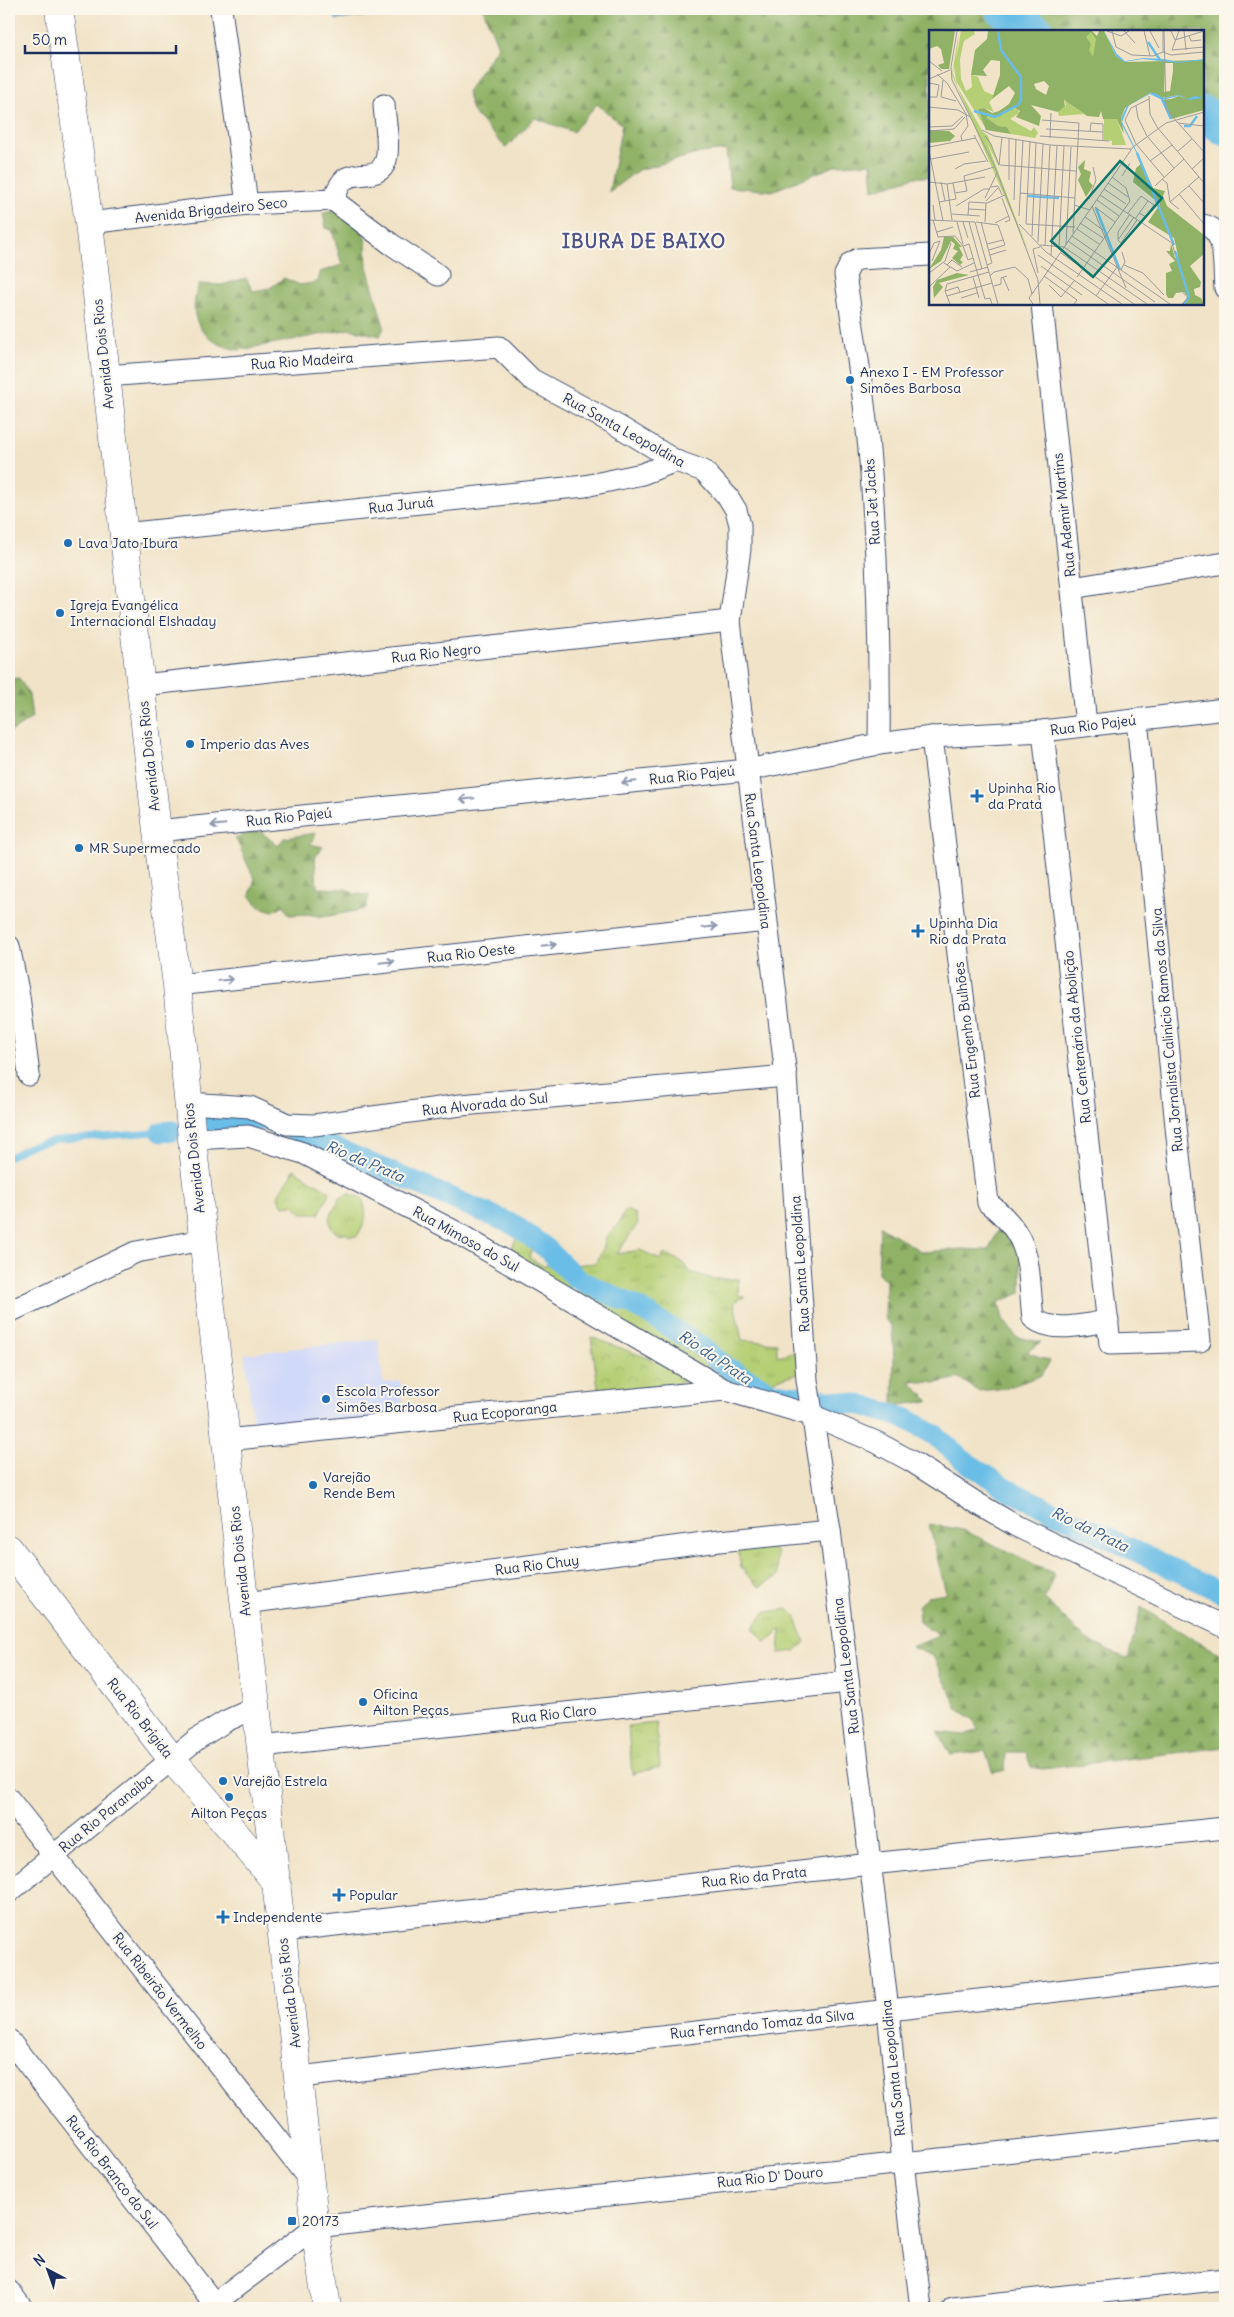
<svg xmlns="http://www.w3.org/2000/svg" width="1234" height="2317" viewBox="0 0 1234 2317" font-family="Delius,sans-serif">
  <style>
    .built { fill: #d1d9f9 }
    .grass { fill: url(#grass-tufts); stroke: #687f69 }
    .forest { fill: url(#forest-firs); stroke: #567062 }
    .park { fill: url(#park-crowns); stroke: #687f69 }
    .water { fill: url(#water-waves); stroke: #4276a2 }
    .lines { fill: none; stroke-linecap: round; stroke-linejoin: round }
    .stream { stroke: #6abde6; stroke-width: 6 }
    .canal { stroke: #6abde6; stroke-width: 21 }
    .river { stroke: #6abde6; stroke-width: 36 }
    .street-casing { stroke: #3b4a6e; stroke-width: 23 }
    .secondary-casing { stroke: #3b4a6e; stroke-width: 29 }
    .street { stroke: #fff; stroke-width: 21 }
    .secondary { stroke: #fff; stroke-width: 28 }
    .oneway { stroke: #8d97ae }
    .poi-dot { fill: #1f6fb2; stroke: #fbf7ec; stroke-width: 2 }
    .labels { text-anchor: middle; dominant-baseline: central; stroke-width: 4; stroke-linejoin: round; paint-order: stroke }
    .street-label { font-size: 14px; fill: #1b2f5e; stroke: #fbf7ec }
    .poi-label { font-size: 14px; fill: #1b2f5e; stroke: #fbf7ec; text-anchor: start }
    .water-label { font-size: 15px; font-style: italic; fill: #335a87; stroke: #fbf7ec }
    .district-label { font-size: 19px; font-weight: bold; letter-spacing: 1px; fill: #505589; stroke: #fbf7ec }
    .inset-river { fill: none; stroke: #6abde6; stroke-width: 2.5 }
    .inset-road { fill: none; stroke: #9b9b9d; stroke-width: 1 }
    .view { fill: #0f766e; fill-opacity: 0.15; stroke: #0f766e; stroke-width: 2.5 }
    .inset-edge { fill: none; stroke: #1b2f5e; stroke-width: 2.5 }
  </style>
  <defs>
    <pattern id="grass-tufts" width="24" height="20" patternUnits="userSpaceOnUse" patternTransform="scale(1.25)"><rect width="24" height="20" fill="#b5cf74"/><path d="M3 7l-1-3M5 7V3M7 7l1-3M15 17l-1-3M17 17v-4M19 17l1-3" fill="none" stroke="#9bb267"/></pattern>
    <pattern id="forest-firs" width="22" height="20" patternUnits="userSpaceOnUse" patternTransform="scale(1.25)"><rect width="22" height="20" fill="#90b266"/><path d="M5 1l3.5 6h-7zM16 11l3.5 6h-7z" fill="#759157"/></pattern>
    <pattern id="park-crowns" width="20" height="18" patternUnits="userSpaceOnUse" patternTransform="scale(1.25)"><rect width="20" height="18" fill="#b5cf74"/><path d="M2 6a3 3 0 1 1 6 0M12 15a3 3 0 1 1 6 0" fill="none" stroke="#9bb267"/></pattern>
    <pattern id="water-waves" width="16" height="10" patternUnits="userSpaceOnUse" patternTransform="scale(1.25)"><rect width="16" height="10" fill="#6abde6"/><path d="M0 5q4-4 8 0t8 0" fill="none" stroke="#569abe"/></pattern>
  </defs>
  <rect width="100%" height="100%" fill="#fbf7ec"/>
  <filter id="ink" filterUnits="userSpaceOnUse"><feTurbulence type="fractalNoise" baseFrequency=".02" numOctaves="2"/><feDisplacementMap in="SourceGraphic" scale="10" xChannelSelector="R" yChannelSelector="G"/><feConvolveMatrix kernelMatrix="1 2 1 2 8 2 1 2 1" color-interpolation-filters="sRGB"/></filter>
  <filter id="wash" filterUnits="userSpaceOnUse"><feTurbulence type="fractalNoise" baseFrequency=".0096" numOctaves="4" result="noise"/><feDisplacementMap in="SourceGraphic" scale="20" xChannelSelector="R" yChannelSelector="G"/><feGaussianBlur stdDeviation="1.12" result="paint"/><feColorMatrix in="noise" values="0 0 0 0 0 0 0 0 0 0 0 0 0 0 0 0 0 1.4 0 .05"/><feComposite in="paint" operator="in"/></filter>
  <g filter="url(#wash)">
    <rect width="100%" height="100%" fill="#f1e3c7"/>
    <polygon class="built" points="378,1339 383,1383 400,1381 405,1415 254,1432 245,1354"/>
    <g class="grass">
      <path d="M294 1169 330 1192 319 1214H304L293 1205 283 1206 278 1197C281 1186 291 1180 294 1169Z"/>
      <path d="M348 1193 362 1198C368 1213 366 1224 357 1236H350L345 1233 338 1234 332 1229 329 1218 339 1199Z"/>
      <polygon points="626,1210 635,1214 638,1223 617,1254 640,1250 661,1260 664,1254 681,1261 690,1272 713,1279 739,1279 738,1295 745,1297 734,1302 742,1340 777,1343 777,1356 794,1352 802,1372 774,1380 756,1393 737,1387 578,1298 576,1289 571,1285 566,1291 508,1254 518,1236 533,1245 529,1258 545,1267 555,1251 573,1265 595,1263 603,1249 606,1237 617,1226"/>
      <polygon points="751,1538 776,1551 778,1576 759,1587 741,1568 738,1550"/>
      <polygon points="788,1609 795,1616 805,1642 795,1651 779,1653 781,1629 766,1643 753,1628 765,1612"/>
      <polygon points="656,1723 660,1767 632,1774 628,1726"/>
    </g>
    <g class="forest">
      <polygon points="483,9 1225,9 1225,110 1217,104 1203,101 1203,31 930,31 930,177 915,177 873,190 871,163 837,165 772,191 730,187 726,150 701,153 638,170 609,192 622,125 597,104 573,132 535,118 506,148 472,111 467,92 498,46"/>
      <path d="M341 210 362 228 366 242 367 267 384 327 380 336 350 329 239 350C213 346 190 329 195 299 195 294 198 289 199 284L222 285 246 278 253 291 270 288 284 278 300 285 318 282 320 272 342 265 332 230 326 228 323 213Z"/>
      <polygon points="19,678 29,695 32,718 9,733 9,679"/>
      <path d="M258 829 278 846 284 838 316 833 310 844 323 847 315 857 317 888 345 889 355 894 369 895 366 909 323 917 308 914 289 915 284 905 273 911 259 907 250 895 255 878C246 865 243 851 235 838Z"/>
      <polygon points="880,1226 922,1252 961,1249 989,1250 998,1230 1021,1245 1021,1293 999,1302 1003,1319 1016,1337 1041,1342 1027,1352 1050,1361 1042,1375 1007,1388 978,1391 959,1378 937,1383 909,1381 929,1401 893,1406 894,1357 892,1327 885,1319 886,1281 878,1273"/>
      <polygon points="929,1524 963,1530 1055,1574 1044,1599 1087,1640 1128,1659 1141,1607 1196,1641 1225,1656 1225,1747 1042,1769 1031,1767 1026,1752 1006,1752 1005,1770 993,1773 985,1751 951,1755 938,1732 964,1735 978,1730 973,1719 958,1709 933,1656 911,1647 939,1636 919,1622 918,1606 927,1596 946,1593"/>
    </g>
    <polygon class="park" points="591,1337 683,1371 686,1380 681,1383 599,1394"/>
    <polygon class="water" points="334,9 365,9 366,16 336,20"/>
    <g class="lines">
      <polyline class="stream" points="9,1157 30,1146 57,1140 161,1132"/>
      <g class="canal">
        <polyline points="209,1126 267,1119 514,1225 546,1248 577,1279 633,1305 701,1346 726,1367 773,1393 862,1405 907,1419 936,1436 963,1460 1009,1490 1225,1594"/>
        <polyline points="161,1132 172,1131"/>
      </g>
      <g class="river">
        <polyline points="1003,9 1036,31"/>
        <polyline points="1203,113 1225,128"/>
      </g>
    </g>
  </g>
  <g filter="url(#ink)">
    <g class="lines">
      <defs>
        <g id="street">
          <polyline points="221,9 247,204"/>
          <polyline points="333,200 391,244 438,275"/>
          <path d="M333 200C336 193 339 184 345 179 358 170 380 181 386 160 390 144 385 122 384 105"/>
          <polyline points="89,223 247,204 333,200"/>
          <path d="M1203 225C1228 229 1223 268 1225 288"/>
          <polyline points="1042,304 1086,725"/>
          <polyline points="105,376 499,347 531,379 618,426 676,461 704,471 728,497 736,510 740,525 740,549 730,621 733,647 786,1076 807,1380 830,1530 888,2010 903,2163 921,2308"/>
          <polyline points="123,534 585,486 642,474 676,461"/>
          <polyline points="1072,588 1225,563"/>
          <polyline points="142,685 730,621"/>
          <polyline points="1043,731 1110,1344 1200,1341 1177,1137 1137,719"/>
          <path d="M932 737 988 1203C1034 1238 1027 1266 1033 1318 1053 1334 1084 1324 1108 1321"/>
          <path d="M879 744C880 659 878 574 872 489 868 418 856 346 845 275L851 263 858 259 930 255"/>
          <polyline points="157,831 747,770 879,744 932,737 1043,731 1225,709"/>
          <polyline points="9,946 19,996 29,1075"/>
          <polyline points="177,985 766,921"/>
          <polyline points="188,1103 250,1107 287,1124 314,1125 461,1105 786,1076"/>
          <polyline points="192,1139 248,1136 303,1153 454,1231 725,1390 814,1416 876,1442 911,1461 980,1505 1016,1526 1225,1627"/>
          <polyline points="9,1312 136,1252 203,1240"/>
          <polyline points="226,1440 725,1390"/>
          <polyline points="245,1603 719,1541 830,1530"/>
          <polyline points="261,1746 848,1682"/>
          <polyline points="9,1799 311,2182"/>
          <polyline points="9,1892 197,1739 226,1721 257,1707"/>
          <polyline points="282,1931 870,1864 1225,1828"/>
          <polyline points="9,2040 214,2303"/>
          <polyline points="299,2077 1225,1972"/>
          <polyline points="9,2291 22,2308"/>
          <polyline points="208,2308 315,2227 1225,2128"/>
          <polyline points="953,2308 1225,2279"/>
        </g>
        <g id="secondary">
          <polyline points="59,9 89,223 157,831 177,985 192,1139 315,2227 327,2308"/>
          <polyline points="9,1549 172,1759 277,1883"/>
        </g>
      </defs>
      <use href="#street" class="street-casing"/>
      <use href="#secondary" class="secondary-casing"/>
      <use href="#street" class="street"/>
      <use href="#secondary" class="secondary"/>
    </g>
    <defs><path id="oneway-shaft" d="M-6 0H5M1.5-3L5.5 0L1.5 3" fill="none" stroke-width="1.6" stroke-linecap="round" stroke-linejoin="round" transform="scale(1.25)"/></defs>
    <g class="oneway">
      <use href="#oneway-shaft" transform="translate(629 782) rotate(174)"/>
      <use href="#oneway-shaft" transform="translate(467 799) rotate(174)"/>
      <use href="#oneway-shaft" transform="translate(218 825) rotate(174)"/>
      <use href="#oneway-shaft" transform="translate(710 927) rotate(-6)"/>
      <use href="#oneway-shaft" transform="translate(549 945) rotate(-6)"/>
      <use href="#oneway-shaft" transform="translate(387 962) rotate(-6)"/>
      <use href="#oneway-shaft" transform="translate(226 980) rotate(-6)"/>
    </g>
  </g>
  <g class="poi-dot">
    <circle cx="850" cy="380" r="5"/>
    <circle cx="68" cy="543" r="5"/>
    <circle cx="60" cy="613" r="5"/>
    <circle cx="190" cy="744" r="5"/>
    <path d="M974.5 788.5h5v5h5v5h-5v5h-5v-5h-5v-5h5z"/>
    <circle cx="79" cy="848" r="5"/>
    <path d="M915.5 923.5h5v5h5v5h-5v5h-5v-5h-5v-5h5z"/>
    <circle cx="326" cy="1399" r="5"/>
    <circle cx="313" cy="1485" r="5"/>
    <circle cx="363" cy="1702" r="5"/>
    <circle cx="223" cy="1781" r="5"/>
    <circle cx="229" cy="1797" r="5"/>
    <path d="M336.5 1887.5h5v5h5v5h-5v5h-5v-5h-5v-5h5z"/>
    <path d="M220.5 1909.5h5v5h5v5h-5v5h-5v-5h-5v-5h5z"/>
    <rect x="287" y="2216" width="10" height="10" rx="2.5"/>
  </g>
  <g class="labels">
    <g class="street-label">
      <text transform="translate(211 210) rotate(-6)">Avenida Brigadeiro Seco</text>
      <text transform="translate(103 354) rotate(-96)">Avenida Dois Rios</text>
      <text transform="translate(302 361) rotate(-4)">Rua Rio Madeira</text>
      <text transform="translate(624 430) rotate(29)">Rua Santa Leopoldina</text>
      <text transform="translate(872 502) rotate(-94)">Rua Jet Jacks</text>
      <text transform="translate(401 505) rotate(-6)">Rua Juruá</text>
      <text transform="translate(1064 515) rotate(-96)">Rua Ademir Martins</text>
      <text transform="translate(436 653) rotate(-6)">Rua Rio Negro</text>
      <text transform="translate(1093 725) rotate(-7)">Rua Rio Pajeú</text>
      <text transform="translate(149 756) rotate(-96)">Avenida Dois Rios</text>
      <text transform="translate(692 775) rotate(-6)">Rua Rio Pajeú</text>
      <text transform="translate(289 817) rotate(-6)">Rua Rio Pajeú</text>
      <text transform="translate(758 861) rotate(83)">Rua Santa Leopoldina</text>
      <text transform="translate(471 953) rotate(-6)">Rua Rio Oeste</text>
      <text transform="translate(967 1030) rotate(-97)">Rua Engenho Bulhões</text>
      <text transform="translate(1167 1030) rotate(-95)">Rua Jornalista Calinício Ramos da Silva</text>
      <text transform="translate(1077 1037) rotate(-96)">Rua Centenário da Abolição</text>
      <text transform="translate(485 1104) rotate(-6)">Rua Alvorada do Sul</text>
      <text transform="translate(194 1158) rotate(-96)">Avenida Dois Rios</text>
      <text transform="translate(466 1239) rotate(29)">Rua Mimoso do Sul</text>
      <text transform="translate(800 1264) rotate(-94)">Rua Santa Leopoldina</text>
      <text transform="translate(505 1412) rotate(-6)">Rua Ecoporanga</text>
      <text transform="translate(240 1561) rotate(-96)">Avenida Dois Rios</text>
      <text transform="translate(537 1565) rotate(-7)">Rua Rio Chuy</text>
      <text transform="translate(846 1666) rotate(-97)">Rua Santa Leopoldina</text>
      <text transform="translate(554 1714) rotate(-6)">Rua Rio Claro</text>
      <text transform="translate(140 1718) rotate(52)">Rua Rio Brígida</text>
      <text transform="translate(106 1813) rotate(-39)">Rua Rio Paranaíba</text>
      <text transform="translate(754 1877) rotate(-6)">Rua Rio da Prata</text>
      <text transform="translate(160 1991) rotate(52)">Rua Ribeirão Vermelho</text>
      <text transform="translate(289 1993) rotate(-97)">Avenida Dois Rios</text>
      <text transform="translate(762 2024) rotate(-6)">Rua Fernando Tomaz da Silva</text>
      <text transform="translate(893 2068) rotate(-96)">Rua Santa Leopoldina</text>
      <text transform="translate(112 2172) rotate(52)">Rua Rio Branco do Sul</text>
      <text transform="translate(770 2177) rotate(-6)">Rua Rio D' Douro</text>
    </g>
    <g class="poi-label">
      <text x="860" y="372">Anexo I - EM Professor<tspan x="860" dy="16">Simões Barbosa</tspan></text>
      <text x="78" y="543">Lava Jato Ibura</text>
      <text x="70" y="605">Igreja Evangélica<tspan x="70" dy="16">Internacional Elshaday</tspan></text>
      <text x="200" y="744">Imperio das Aves</text>
      <text x="988" y="788">Upinha Rio<tspan x="988" dy="16">da Prata</tspan></text>
      <text x="89" y="848">MR Supermecado</text>
      <text x="929" y="923">Upinha Dia<tspan x="929" dy="16">Rio da Prata</tspan></text>
      <text x="336" y="1391">Escola Professor<tspan x="336" dy="16">Simões Barbosa</tspan></text>
      <text x="323" y="1477">Varejão<tspan x="323" dy="16">Rende Bem</tspan></text>
      <text x="373" y="1694">Oficina<tspan x="373" dy="16">Ailton Peças</tspan></text>
      <text x="233" y="1781">Varejão Estrela</text>
      <text x="229" y="1813" text-anchor="middle">Ailton Peças</text>
      <text x="349" y="1895">Popular</text>
      <text x="233" y="1917">Independente</text>
      <text x="302" y="2221">20173</text>
    </g>
    <g class="water-label">
      <text transform="translate(365 1161) rotate(23)">Rio da Prata</text>
      <text transform="translate(715 1357) rotate(34)">Rio da Prata</text>
      <text transform="translate(1090 1529) rotate(26)">Rio da Prata</text>
    </g>
    <g class="district-label">
      <text x="644" y="241">IBURA DE BAIXO</text>
    </g>
  </g>
  <g transform="translate(929 30)">
    <rect width="275" height="275" fill="#f1e3c7"/>
    <path d="M30 1 27 29 32 1H45L46 4 35 11 31 29 32 49 37 61 43 57 42 45 49 47 55 61 66 66 60 72 65 82 55 78 49 79 57 99 27 51 25 35 24 44 29 58 55 104 54 102 59 106 71 139 57 110 100 223 23 45ZM89 78 90 83 81 89 102 101 105 97 109 103 106 108 82 104 78 97 68 96 58 88 57 82 70 87 81 79Z" fill="#b5cf74"/>
    <path d="M0 1H26L20 39H12L9 35 15 33 12 19 8 16 0 19ZM59 1H163L168 6 170 1H175L187 26 196 32 275 30V80L242 89 233 70 242 69 250 66 258 69 250 65 233 68 221 63 196 78 192 88 195 104 188 90 174 89 172 81 170 87 158 86 135 70 136 77 129 82 102 75 112 86 110 96 87 87 91 81 85 77 70 87 58 83V88L69 96 78 97 82 104 57 100 49 79 55 78 63 83 70 81 80 74 86 63 80 56 63 69 71 45V31L62 30 54 40 58 46 42 45 46 20 58 9ZM236 33H244V41L241 61 235 62ZM115 51 120 56 117 65 107 59 105 54ZM0 100 20 101 26 106 21 111 0 113ZM156 130 155 139 162 142 160 151 164 156 157 167 149 150 152 144 149 137ZM213 133 224 158 236 161 234 166 238 176 275 205V224L261 236 272 252 271 257 265 259 266 265 272 268 275 274H253L259 267 255 262 247 263 244 268H239L237 264V243L243 241 240 234 246 231 237 221H241L242 214 246 228 249 227 248 221 245 208 219 192 231 174 204 152 207 138ZM15 207H24L33 217H30L34 225 31 230 34 232 31 235 23 228 29 221 24 219 26 214 22 211 12 231 0 239 12 220ZM28 243 40 245 10 253 14 257 5 268 4 257 8 250Z" fill="#90b266" fill-rule="evenodd"/>
    <path d="M162 2 167 9 164 27 160 20 162 14 157 7ZM135 69 143 76 156 84 130 86 129 82 137 75Z" fill="#b5cf74"/>
    <path d="M175 89H188L197 115H183V111L175 110Z" fill="#b5cf74"/>
    <path d="M175 1 188 24 196 31 215 28 235 29 249 32 275 29V30L249 33 214 29 195 32 187 26ZM221 63H226L234 68 250 65 258 69 266 66 275 68 260 70 250 66 233 70 221 64 200 75 193 92 210 126H209L193 95 192 88 198 76Z" fill="#6abde6"/>
    <path class="inset-river" d="M219 12 231 30M233 69 242 89M45 81 66 87 89 75 92 70V47L72 20 69 1M255 96H261L268 86M208 123 245 215M99 166 130 168M167 178 191 240M246 221 260 267 255 274"/>
    <path class="inset-road" d="M28 1 22 37 23 50 66 137 109 250 111 274M178 1 192 6 200 1M183 1 187 17 203 25 224 26 234 22M195 1 206 13M215 1 221 26M221 1 230 18M234 1V22M235 1 237 79 249 93 275 96M242 1 246 10 275 1M250 1 243 20 275 17M255 1 257 20M260 6 262 11 272 10M234 22 242 25 275 22M0 31 13 41M8 44 18 53 37 84 39 96 32 106 33 111M0 49 21 40M14 50 12 67 27 71M0 53 10 55 8 67H0M220 66 221 84 228 97 275 153M220 69 202 78 196 90 207 114 235 147M207 76 209 88 218 106 245 138M0 77 29 80 41 87M113 90 150 93 144 203M250 94 275 122M0 97 23 96 34 86M117 99 174 102M53 100 65 106 121 115 202 119M0 101 25 99 36 87M161 101 162 93 174 94V111M45 105 59 132M56 106 62 114 70 135 73 107M111 106 180 111M80 108V150M121 108 122 83M101 111 97 194 146 197M0 117 47 108M0 121 14 191M249 121 263 109M2 129 40 122M221 131 243 115M71 135 147 141M26 139 35 134 57 131M263 139 275 128M193 146 201 133M233 149 238 153 241 172 250 179M0 152 18 154 56 147M12 152 16 171M179 153 199 167M18 154 23 190M226 156 255 129M260 156 275 173M62 157 69 156 73 165M175 159 197 174M26 163 38 161 35 146 65 137M91 163 146 168M250 164 275 194M171 165 243 213 246 224M56 168 68 143M73 168 81 190 76 192M160 169 167 150 164 137M85 170 87 109M168 170 190 186M57 171 69 158M10 172 27 169 24 153M241 172 270 147M4 175 6 190M145 175 161 180M27 176 55 159H61M163 176 197 258M166 177 186 192M40 179 57 180M199 183 212 166 225 175 217 187 210 183M23 184 51 186M39 185 40 172 58 173 76 165M90 186 94 110M156 187 174 200M205 187 189 210 192 213 208 190M206 189 219 171M0 190 46 192 69 274M4 190 9 207 26 206 34 216 40 214 56 269 61 268 63 274M28 192 34 214M34 192 39 208M40 192 53 239M47 192 69 195 76 215 60 220M52 192 63 233 58 235M56 192 57 173M66 193 80 186M151 193 174 208M90 194 117 222 193 274M148 199 170 214M8 202 24 197M103 206 107 113M143 206 241 274M189 209V202L201 184M139 211 226 272M109 212 114 114M58 214 74 210M111 215 135 217 218 274M116 215 121 115M137 215 142 117M34 216 39 230 44 228M130 217 135 116M132 223 205 274M0 224 5 213 11 211M61 225 77 220M109 225 179 274M122 225 128 116M3 231 11 211M15 233 28 241 45 233M18 235 23 230 33 237M195 235 214 243 235 265M112 236 153 265M192 240 196 232 193 222M41 242 59 237M0 243 16 231 22 213M109 243 104 219 111 217M61 246 65 242 86 237 99 249 103 264M115 246 148 270 145 274M44 247 50 268M74 247 80 261M148 247 201 171 197 158 183 147M120 255 132 267 145 251M65 256 72 254V248L78 246M0 257 21 237M250 258 259 268 253 274M16 261 18 254 60 242M103 264 204 117 237 93 275 82M18 266 63 253M167 266 188 237M32 268 48 263M21 274 16 261 29 257 31 262M104 274 100 268 105 261"/>
    <path class="view" d="M191 131 233 168 164 247 122 211Z"/>
    <rect width="275" height="275" class="inset-edge"/>
  </g>
  <rect width="1234" height="2317" fill="none" stroke="#fbf7ec" stroke-width="30"/>
  <g transform="translate(48 2270) rotate(319)" stroke="#fbf7ec" stroke-width="4" paint-order="stroke">
  <path d="M0-4L9 19L0 12L-9 19Z" fill="#1b2f5e"/>
  <text y="-8" font-size="14" font-weight="bold" text-anchor="middle" fill="#1b2f5e">N</text>
  </g>
  <path d="M25 45v8h151v-8" fill="none" stroke="#1b2f5e" stroke-width="2.5"/>
  <text x="32" y="45" font-size="15" fill="#1b2f5e" stroke="#fbf7ec" stroke-width="4" paint-order="stroke">50 m</text>
</svg>
